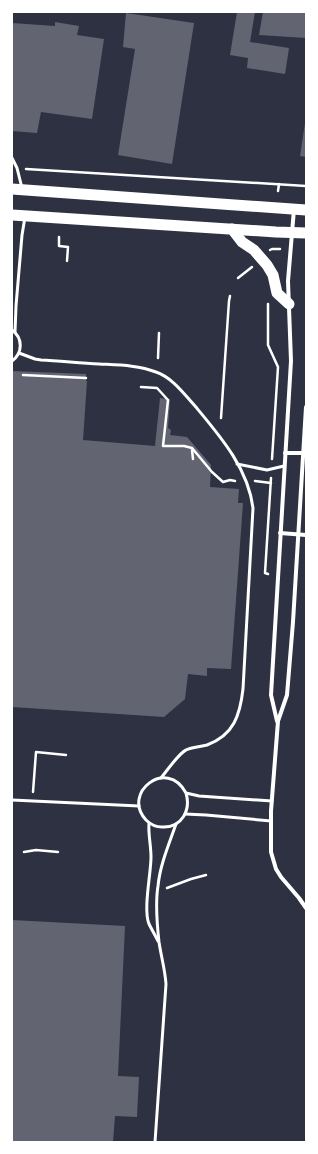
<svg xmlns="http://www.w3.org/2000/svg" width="318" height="1154" viewBox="0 0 318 1154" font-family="'Titillium Web',sans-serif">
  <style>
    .building { fill: #626471 }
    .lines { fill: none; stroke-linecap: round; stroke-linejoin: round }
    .path { stroke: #fff; stroke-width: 2.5 }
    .service { stroke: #fff; stroke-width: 3 }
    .minor { stroke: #fff; stroke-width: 4 }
    .trunk { stroke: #fff; stroke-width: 11 }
  </style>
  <rect width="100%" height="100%" fill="#2d3142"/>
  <g class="building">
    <polygon points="237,12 255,12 250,42 289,48 285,74 247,68 248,58 230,55"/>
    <polygon points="263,12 306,12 306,38 259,35"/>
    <polygon points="126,13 194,23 172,164 118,155 135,49 123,47"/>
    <polygon points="55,22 79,26 77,35 104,39 92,119 41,112 37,133 12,131 12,23 55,26"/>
    <polygon points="305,123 306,123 306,157 300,156"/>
    <polygon points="12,371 86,374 86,381 87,381 83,440 155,446 160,398 170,399 168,428 171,430 170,435 187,437 211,465 210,487 239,489 238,503 243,503 231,669 207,668 207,676 188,674 185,699 164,717 12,707"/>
    <polygon points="12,920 125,926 118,1076 139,1077 137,1117 115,1116 113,1142 12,1142"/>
  </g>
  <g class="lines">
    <g class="path">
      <polyline points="26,169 306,186"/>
      <polyline points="278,191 279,184"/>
      <polyline points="59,237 59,246 68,247 67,261"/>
      <polyline points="270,250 272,249 280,249"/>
      <polyline points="238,278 252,267"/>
      <polyline points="268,304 268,345 278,367 272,459"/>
      <polyline points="158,358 159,333"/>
      <polyline points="23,375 86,378"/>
      <polyline points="141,387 157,388 168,400 163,446 184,446 192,448 212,472 223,482 230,480 235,481"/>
      <polyline points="221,418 229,301 230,296"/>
      <polyline points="192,450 193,459"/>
      <polyline points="255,481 271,483"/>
      <polyline points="268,574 265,573 271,478"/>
      <polyline points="33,792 36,752 66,755"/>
      <polyline points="24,852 36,850 58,852"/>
      <polyline points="167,888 191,879 206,875"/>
    </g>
    <g class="service">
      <polyline points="12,158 17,168 22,188"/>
      <path d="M12 330C23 338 23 353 12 361"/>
      <polyline points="15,332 16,306 22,235 25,217"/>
      <path d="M19 353 35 359 41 360C60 361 80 363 99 364 118 365 138 365 156 372 173 378 184 394 195 406 220 436 248 468 253 508L243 689C240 715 234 735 207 745 200 747 192 747 186 750 179 753 166 772 161 778"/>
      <polyline points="237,464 267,470 284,466"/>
      <path d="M186 793C191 810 182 828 162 827 156 827 150 824 146 820 121 793 167 757 186 793L199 796 272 801"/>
      <polyline points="12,800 139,806"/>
      <polyline points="185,814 206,815 271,821"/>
      <path d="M149 823C148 834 151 845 151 857 151 874 143 909 149 924 152 930 155 935 158 941"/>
      <path d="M155 1142 166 984C165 969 161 956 159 942 157 924 155 904 158 886 160 865 169 844 176 824"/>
    </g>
    <g class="minor">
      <polyline points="306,407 293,622 287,695 278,721 271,811 271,852 276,869 281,877 299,898 306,908"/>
      <polyline points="285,453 303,453"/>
      <polyline points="280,533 306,535"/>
      <polyline points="277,721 271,695 291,361 288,281 294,209"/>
    </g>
    <g class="trunk">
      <polyline points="12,189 306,210"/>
      <polyline points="12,215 276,232 306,233"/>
      <polyline points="232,229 242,242 254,250 267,265 273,275 277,293 289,304"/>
    </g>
  </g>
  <rect width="318" height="1154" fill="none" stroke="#ffffff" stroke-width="26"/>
</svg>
